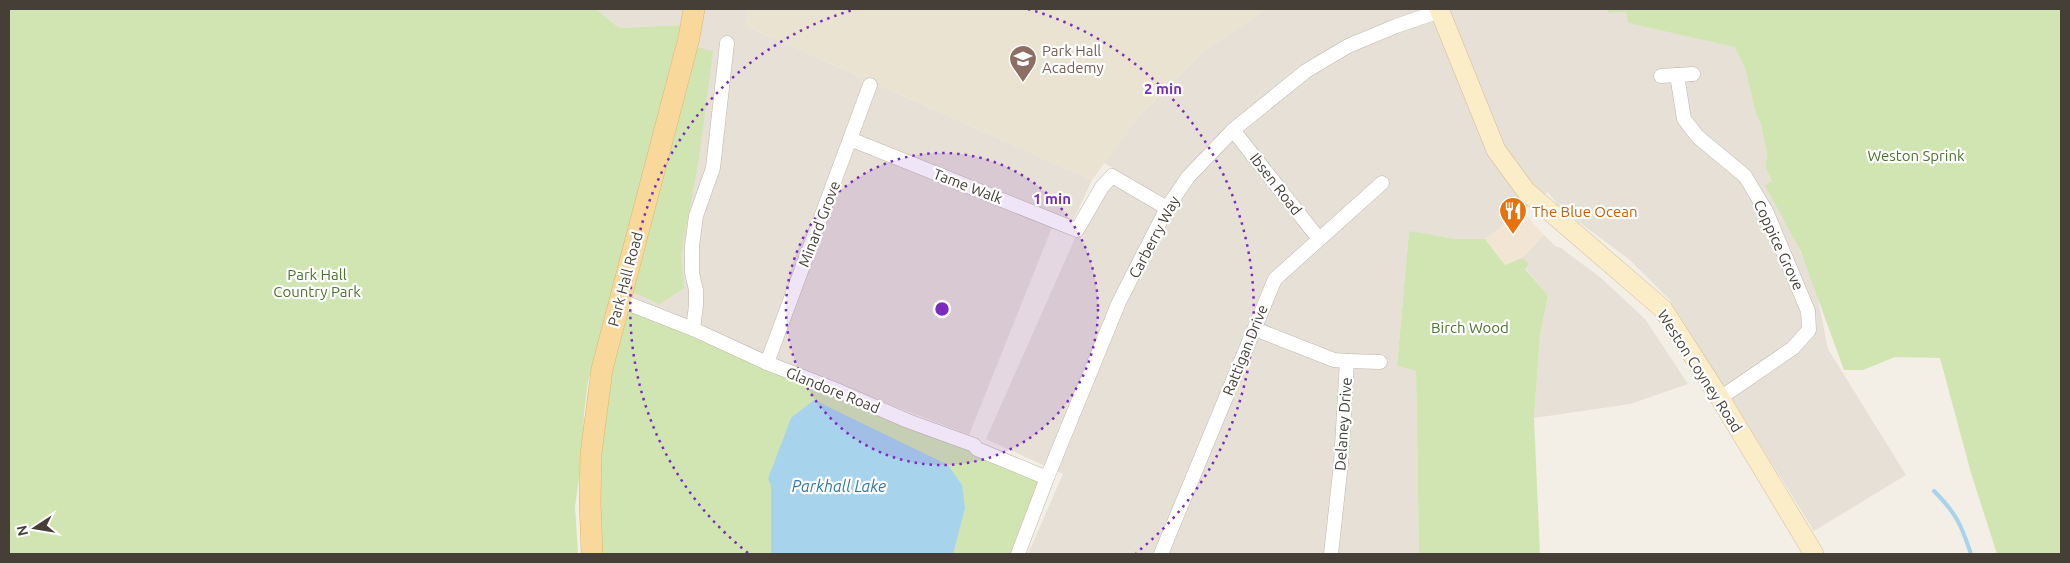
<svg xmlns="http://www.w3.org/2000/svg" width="2070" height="563" viewBox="0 0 2070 563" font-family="Ubuntu,sans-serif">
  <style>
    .residential { fill: #e6e0d6 }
    .commercial { fill: #f3e5d4 }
    .education { fill: #ebe3d2 }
    .green { fill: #d1e5b2 }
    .water { fill: #a7d3ec }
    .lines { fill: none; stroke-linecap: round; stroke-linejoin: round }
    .stream { stroke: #a7d3ec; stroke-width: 4 }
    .street-casing { stroke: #beb6aa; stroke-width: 15 }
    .secondary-casing { stroke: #d0bf99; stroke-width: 20 }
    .primary-casing { stroke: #ddb56b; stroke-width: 22 }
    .street { stroke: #fff; stroke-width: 14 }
    .secondary { stroke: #fcedc9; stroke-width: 19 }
    .primary { stroke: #f9d99b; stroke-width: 21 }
    .ring { fill: none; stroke: #7b2cbf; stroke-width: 2.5; stroke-dasharray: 2.5 5 }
    .labels { text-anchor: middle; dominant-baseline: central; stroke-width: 4.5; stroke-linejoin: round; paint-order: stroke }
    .education-label { font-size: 15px; fill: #785e54; stroke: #fff; text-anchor: start }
    .park-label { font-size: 15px; fill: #4b742d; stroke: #fff }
    .street-label { font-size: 15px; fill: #463f37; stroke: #fff }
    .food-label { font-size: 15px; fill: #c56008; stroke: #fff; text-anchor: start }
    .water-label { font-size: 16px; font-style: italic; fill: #347aa4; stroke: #fff }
    .centre { fill: #7b2cbf; stroke: #fff; stroke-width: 2.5 }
    .ring-label { font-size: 15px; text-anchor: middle; font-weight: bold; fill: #7b2cbf; stroke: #fff; stroke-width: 4.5; stroke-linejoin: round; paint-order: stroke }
  </style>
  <rect width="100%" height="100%" fill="#f3efe7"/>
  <g class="residential">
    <polygon points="596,9 748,9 746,26 1092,180 1073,221 1057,215 969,435 619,300 681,25 619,28"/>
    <polygon points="1266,9 1607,9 1608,13 1626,12 1628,23 1735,46 1745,68 1756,113 1761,124 1767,154 1765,167 1772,181 1766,185 1788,225 1815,284 1828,349 1906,475 1814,531 1670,300 1630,260 1560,208 1548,192 1485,239 1455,239 1409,232 1397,366 1416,371 1419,554 1028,554 1063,474 986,439 1080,227 1109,177 1157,207 1163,197 1104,163 1140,115 1204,51"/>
    <polygon points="1544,235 1555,246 1561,248 1601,278 1645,319 1688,384 1630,404 1534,418 1540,336 1548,295 1525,268 1522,258"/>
  </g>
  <polygon class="commercial" points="1522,211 1544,235 1522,258 1505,265 1485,239"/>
  <polygon class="education" points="748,9 1266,9 1204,51 1140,115 1092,180 746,26"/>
  <g class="green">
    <polygon points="9,9 596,9 619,28 681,25 620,266 588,382 584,413 583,453 575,506 578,554 9,554"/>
    <polygon points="1607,9 2061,9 2061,554 1997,554 1971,473 1940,358 1895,357 1863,370 1844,370 1801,252 1765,185 1772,181 1765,167 1767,154 1761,124 1756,114 1745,68 1735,47 1628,23 1626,12 1608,13"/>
    <polygon points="695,47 713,51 699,158 681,256 684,288 659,304 633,292 635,278"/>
    <polygon points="1409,231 1455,239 1485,239 1505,265 1522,258 1529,264 1525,269 1548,295 1540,336 1534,418 1540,554 1419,554 1416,371 1397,366"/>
    <polygon points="619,300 1047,478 1013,554 592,554 590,501"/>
  </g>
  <polygon class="water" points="814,400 948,465 962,485 965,508 953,554 771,554 771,485 768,479 791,418"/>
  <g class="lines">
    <path class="stream" d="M1934 491C1956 513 1961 524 1971 554"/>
    <defs>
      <g id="street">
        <polyline points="1677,75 1684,119 1698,137 1745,176 1766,211 1808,311 1809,330 1793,348 1720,398"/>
        <polyline points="1661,76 1693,74"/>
        <polyline points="1233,130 1319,239"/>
        <polyline points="850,139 1077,230 1102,187 1112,176 1167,208"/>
        <polyline points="619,300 693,329 767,363 834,389 908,421 974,445 977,449 1047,478"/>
        <polyline points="693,329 696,305 696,290 692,273 692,246 696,216 713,168 727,43"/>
        <polyline points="1255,329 1334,360 1347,361 1341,463 1331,554"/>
        <polyline points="1347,361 1380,362"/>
        <polyline points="767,363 870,85"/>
        <polyline points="1018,554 1047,478 1119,302 1167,208 1188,177 1233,130 1306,71 1348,46 1396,26 1440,11"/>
        <polyline points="1161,554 1275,279 1382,183"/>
      </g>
      <polyline id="secondary" points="1439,9 1496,150 1526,191 1663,309 1720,398 1814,554"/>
      <polyline id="primary" points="592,554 590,501 591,454 602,369 689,38 694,9"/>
    </defs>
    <use href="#street" class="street-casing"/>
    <use href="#secondary" class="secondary-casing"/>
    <use href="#primary" class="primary-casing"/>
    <use href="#street" class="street"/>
    <use href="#secondary" class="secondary"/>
    <use href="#primary" class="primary"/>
  </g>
  <circle cx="942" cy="309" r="156" fill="#7b2cbf" fill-opacity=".12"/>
  <g class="ring">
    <circle cx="942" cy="309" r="156"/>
    <path d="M748 553A312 312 0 0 1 856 9M1028 9A312 312 0 0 1 1136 553"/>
  </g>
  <defs>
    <symbol id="school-pin" viewBox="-11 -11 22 30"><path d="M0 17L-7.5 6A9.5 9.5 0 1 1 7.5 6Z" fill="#8d6e63" stroke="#fff"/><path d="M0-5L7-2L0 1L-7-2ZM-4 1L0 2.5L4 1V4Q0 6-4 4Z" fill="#fff"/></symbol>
    <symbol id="restaurant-pin" viewBox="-11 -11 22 30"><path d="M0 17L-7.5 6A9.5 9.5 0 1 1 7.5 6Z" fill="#e8710a" stroke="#fff"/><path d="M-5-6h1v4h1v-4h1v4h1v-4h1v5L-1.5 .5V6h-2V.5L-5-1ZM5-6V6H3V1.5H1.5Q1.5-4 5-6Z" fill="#fff"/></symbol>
  </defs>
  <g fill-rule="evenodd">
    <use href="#school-pin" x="1007" y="43" width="32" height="43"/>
    <use href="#restaurant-pin" x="1497" y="195" width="32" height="43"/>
  </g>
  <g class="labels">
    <g class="education-label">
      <text x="1042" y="50">Park Hall<tspan x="1042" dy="17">Academy</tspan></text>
    </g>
    <g class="park-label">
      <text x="1916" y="155">Weston Sprink</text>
      <text x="317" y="274">Park Hall<tspan x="317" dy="17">Country Park</tspan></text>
      <text x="1470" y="327">Birch Wood</text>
    </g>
    <g class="street-label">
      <text transform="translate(1276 184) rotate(52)">Ibsen Road</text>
      <text transform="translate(968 186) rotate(21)">Tame Walk</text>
      <text transform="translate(819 224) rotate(-69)">Minard Grove</text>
      <text transform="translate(1154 237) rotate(-62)">Carberry Way</text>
      <text transform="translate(1779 245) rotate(65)">Coppice Grove</text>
      <text transform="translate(625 279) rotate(-75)">Park Hall Road</text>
      <text transform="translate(1245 350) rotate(-68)">Rattigan Drive</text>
      <text transform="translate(1700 371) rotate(57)">Weston Coyney Road</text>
      <text transform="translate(833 390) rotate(22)">Glandore Road</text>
      <text transform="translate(1343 424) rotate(-86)">Delaney Drive</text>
    </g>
    <g class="food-label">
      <text x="1532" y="211">The Blue Ocean</text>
    </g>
    <g class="water-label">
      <text x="839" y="486">Parkhall Lake</text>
    </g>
  </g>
  <circle cx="942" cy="309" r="8" class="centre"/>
  <g class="ring-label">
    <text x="1163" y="94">2 min</text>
    <text x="1052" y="204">1 min</text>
  </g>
  <rect width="2070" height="563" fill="none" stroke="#463f37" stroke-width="20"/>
  <g transform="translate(35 528) rotate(258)" stroke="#ffffff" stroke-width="4" paint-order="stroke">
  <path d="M0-4L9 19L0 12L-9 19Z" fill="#463f37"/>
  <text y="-8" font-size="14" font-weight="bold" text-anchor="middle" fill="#463f37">N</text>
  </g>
</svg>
